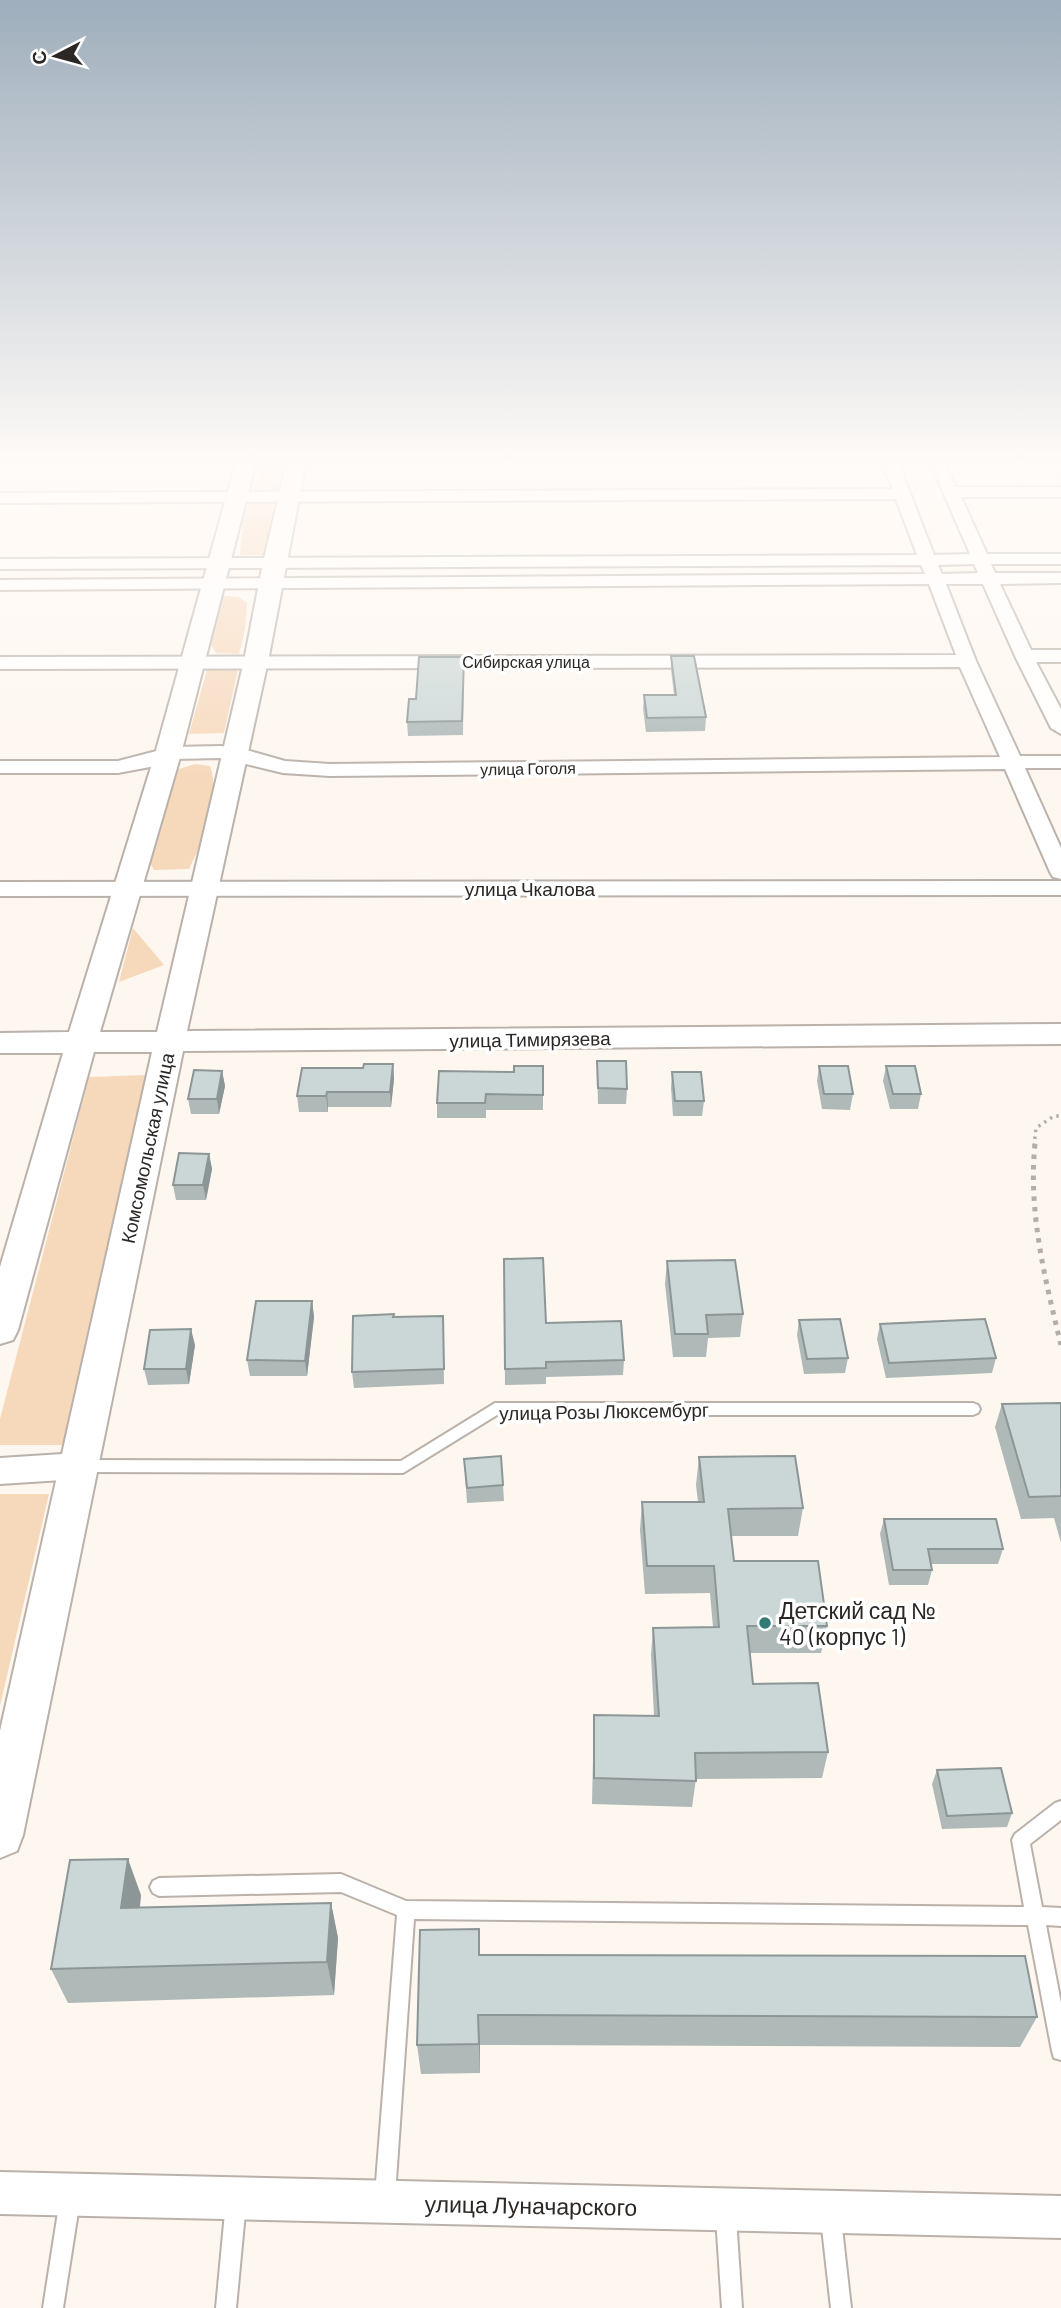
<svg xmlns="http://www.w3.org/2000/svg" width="1061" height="2308" viewBox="0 0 1061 2308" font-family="Barlow,sans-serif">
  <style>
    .green { fill: #f6d8bb }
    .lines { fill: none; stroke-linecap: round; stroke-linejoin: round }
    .service-casing { stroke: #bab1aa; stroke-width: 4 }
    .minor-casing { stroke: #bab1aa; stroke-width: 4 }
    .tertiary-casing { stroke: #bab1aa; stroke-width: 4 }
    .path-far1 { stroke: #b4aea9; stroke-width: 3.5; stroke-dasharray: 2.5 4.5; stroke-linecap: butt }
    .path { stroke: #b4aea9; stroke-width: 5; stroke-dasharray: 4.5 6; stroke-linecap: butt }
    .service { fill: #fff; fill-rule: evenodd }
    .minor { fill: #fff; fill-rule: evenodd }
    .tertiary { fill: #fff; fill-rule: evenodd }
    .wall { fill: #aeb9b8 }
    .shaded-wall { fill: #8d9696 }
    .building { fill: #cad7d6; stroke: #8d9696; stroke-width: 2 }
    .poi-dot { fill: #327a74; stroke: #fff; stroke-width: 2.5 }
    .labels { text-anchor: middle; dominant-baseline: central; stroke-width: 7; stroke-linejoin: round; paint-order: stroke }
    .far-street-label { font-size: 16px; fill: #2b2724; stroke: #fff }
    .street-label { font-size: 19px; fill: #2b2724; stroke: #fff }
    .near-poi-label { font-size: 23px; fill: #2b2724; stroke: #fff; text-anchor: start }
    .near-street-label { font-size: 23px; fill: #2b2724; stroke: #fff }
  </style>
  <rect width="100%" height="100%" fill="#fef7f0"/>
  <g class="green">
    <polygon points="262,462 282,462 279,490 254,489"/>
    <polygon points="251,501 269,502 275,508 264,555 240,555 243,520"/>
    <polygon points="223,596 239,597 247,603 245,630 239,654 216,653 211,645"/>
    <polygon points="238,669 224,733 189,734 207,670"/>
    <path d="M195 764 210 766C221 793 202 843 189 869L154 870 150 863 161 815 179 769Z"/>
    <polygon points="133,928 164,965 119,982"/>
    <polygon points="147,1075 67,1445 0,1445 0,1419 89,1077"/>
    <polygon points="0,1494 49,1494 0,1706"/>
  </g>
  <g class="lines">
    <defs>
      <g id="service">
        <polygon points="495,1403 973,1403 978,1405 980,1409 978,1413 973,1415 497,1415 403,1473 82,1472 77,1470 75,1466 77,1462 82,1460 401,1461"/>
        <polygon points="1061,1801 1061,1820 1030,1844 1042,1907 1061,1908 1061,1926 1046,1925 1061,2003 1061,2060 1054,2058 1052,2051 1028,1925 414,1919 395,2195 392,2202 385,2205 378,2202 375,2195 397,1915 341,1892 159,1896 153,1893 150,1887 153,1881 159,1878 341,1874 406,1901 1024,1907 1012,1840 1015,1834 1055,1803"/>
        <polygon points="70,2189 77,2192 80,2199 63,2308 43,2308 60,2199 63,2192"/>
        <polygon points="236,2192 243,2195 246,2202 236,2308 216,2308 226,2202 229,2195"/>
        <polygon points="726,2207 733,2210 736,2217 742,2308 722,2308 716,2217 719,2210"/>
        <polygon points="831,2209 838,2212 841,2219 851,2308 831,2308 821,2219 824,2212"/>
      </g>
      <g id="minor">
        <path d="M882 462H898L934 555 970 554 930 462H944L956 487H1061V497H961L987 554H1061V564H991L995 573H1061V583L1000 584 1031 650H1061V662H1036L1061 709V734L1051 728 1015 656 983 584H946L976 661 1020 756H1061V768H1025L1061 848V879L1053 877 1050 872 1005 769 330 776 283 773 221 758 174 759 150 767 118 773H0V761H118L172 747 221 746 243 749 285 761 330 764 1000 757 960 667 0 669V657L956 655 929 584 0 590V580L925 574 921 565 0 569V559L917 555 896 499 0 503V493L893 489ZM974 564 978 573 942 574 938 565Z"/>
        <polygon points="1061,881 1061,895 0,896 0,882"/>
        <polygon points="78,1453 89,1457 94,1466 89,1475 78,1479 0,1484 0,1458"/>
        <polygon points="0,2172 1061,2196 1061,2238 0,2214"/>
      </g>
      <polygon id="tertiary" points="236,462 256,462 181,754 100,1032 157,1032 244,661 263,563 287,462 306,462 268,661 187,1031 1061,1024 1061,1044 183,1051 23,1835 17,1851 0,1858 0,1731 152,1052 94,1052 18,1330 13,1340 0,1344 0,1267 63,1053 0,1053 0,1033 69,1032 155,754"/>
    </defs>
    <use href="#service" class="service-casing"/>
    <use href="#minor" class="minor-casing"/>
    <use href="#tertiary" class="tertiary-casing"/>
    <polyline class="path-far1" points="1034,1146 1036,1128 1054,1116 1061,1116"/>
    <path class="path" d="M1035 1144C1028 1212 1045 1279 1061 1345"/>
    <use href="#service" class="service"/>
    <use href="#minor" class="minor"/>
    <use href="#tertiary" class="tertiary"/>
  </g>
  <g class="wall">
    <polygon points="671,656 706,717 705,731 646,732 643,709 644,695 674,695 671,670"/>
    <polygon points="464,657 463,735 408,736 407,722 416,699"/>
    <polygon points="597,1061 627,1089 626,1104 598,1104"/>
    <polygon points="393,1064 394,1079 391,1107 328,1107 328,1112 299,1112 297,1096 363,1068"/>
    <polygon points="543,1066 543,1110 486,1110 486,1118 437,1118 437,1103 514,1072"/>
    <polygon points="819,1066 853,1094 850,1110 822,1109 817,1081"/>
    <polygon points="886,1066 921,1094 918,1109 890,1109 883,1081"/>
    <polygon points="222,1071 225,1086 219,1114 191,1114 188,1099"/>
    <polygon points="672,1072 704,1101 702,1116 673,1116 671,1088"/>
    <polygon points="209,1154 212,1169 206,1200 176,1200 173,1185"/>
    <polygon points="504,1259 546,1323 624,1360 623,1375 546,1377 546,1384 505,1385"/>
    <polygon points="667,1261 743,1314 740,1337 708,1338 706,1357 673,1357 665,1284"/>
    <polygon points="312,1301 314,1317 307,1376 250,1376 247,1360"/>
    <polygon points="443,1316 444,1384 354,1388 352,1372 394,1317"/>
    <polygon points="799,1320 848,1358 845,1373 804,1374 797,1335"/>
    <polygon points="880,1324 996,1358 992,1373 886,1378 877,1339"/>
    <polygon points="195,1345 189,1384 148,1385 144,1369"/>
    <polygon points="1061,1403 1061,1543 1054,1518 1021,1519 995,1427 1002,1404"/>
    <polygon points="699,1457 803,1508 798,1536 731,1536 734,1561 827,1626 821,1653 750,1653 753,1684 828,1752 822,1778 696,1779 692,1807 592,1804 594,1715 654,1716 651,1655 653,1628 713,1627 710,1593 645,1594 640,1530 642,1502 698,1502 696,1485"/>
    <polygon points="464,1459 503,1485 504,1501 467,1503"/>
    <polygon points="884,1519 1003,1549 998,1564 931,1564 932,1570 928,1585 889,1585 880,1534"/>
    <polygon points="937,1770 1012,1813 1007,1827 942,1829 932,1784"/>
    <polygon points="141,1895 140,1908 331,1903 338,1938 334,1995 68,2003 51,1969"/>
    <polygon points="481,1955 1037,2017 1020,2047 480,2045 480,2073 421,2074 417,2045"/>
  </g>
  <g class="shaded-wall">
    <polygon points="393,1064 394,1079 391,1107 390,1092"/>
    <polygon points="222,1071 225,1086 219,1114 217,1099"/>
    <polygon points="327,1092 328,1107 328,1112 326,1096"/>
    <polygon points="209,1154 212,1169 206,1200 203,1185"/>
    <polygon points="312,1301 314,1317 307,1376 305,1361"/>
    <polygon points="191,1329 195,1345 189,1384 186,1369"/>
    <polygon points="128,1859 141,1895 135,1943 121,1908"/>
    <polygon points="331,1903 338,1938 334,1995 327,1962"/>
    <polygon points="478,2015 480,2045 480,2073"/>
  </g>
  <g class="building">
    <polygon points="671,656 694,656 706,717 647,718 644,695 676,695"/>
    <polygon points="419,657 464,657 462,721 407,722 409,699 416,699"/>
    <polygon points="597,1061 626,1061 627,1089 598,1088"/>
    <polygon points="364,1064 393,1064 390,1092 327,1092 326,1096 297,1096 302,1068 363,1068"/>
    <polygon points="514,1066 543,1066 543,1095 486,1094 485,1103 437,1103 439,1071 514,1072"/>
    <polygon points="819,1066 848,1066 853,1094 824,1094"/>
    <polygon points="886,1066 915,1066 921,1094 893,1094"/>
    <polygon points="194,1070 222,1071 217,1099 188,1099"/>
    <polygon points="672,1072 701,1072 704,1101 675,1101"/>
    <polygon points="179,1153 209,1154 203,1185 173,1185"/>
    <polygon points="543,1258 546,1323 621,1321 624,1360 546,1362 546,1368 505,1369 504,1259"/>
    <polygon points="735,1260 743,1314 706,1315 708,1334 675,1334 667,1261"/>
    <polygon points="256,1301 312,1301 305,1361 247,1360"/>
    <polygon points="394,1314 393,1317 443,1316 444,1369 352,1372 353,1316"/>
    <polygon points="840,1319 848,1358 807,1359 799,1320"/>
    <polygon points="985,1319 996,1358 889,1363 880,1324"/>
    <polygon points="191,1329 186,1369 144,1369 150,1330"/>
    <polygon points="1061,1403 1061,1496 1029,1497 1002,1404"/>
    <polygon points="501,1456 503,1485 467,1488 464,1459"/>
    <polygon points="795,1456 803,1508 728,1509 734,1561 818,1561 827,1626 747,1626 753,1684 818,1683 828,1752 695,1753 696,1781 594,1778 594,1715 659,1716 653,1628 719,1627 714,1566 647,1566 642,1502 704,1502 699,1457"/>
    <polygon points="884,1519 996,1519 1003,1549 928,1549 932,1570 893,1570"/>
    <polygon points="1001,1768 1012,1813 947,1816 937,1770"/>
    <polygon points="128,1859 121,1908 331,1903 327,1962 51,1969 70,1860"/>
    <polygon points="479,1929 479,1955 1025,1956 1037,2017 478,2015 479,2044 417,2045 420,1930"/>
  </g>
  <linearGradient id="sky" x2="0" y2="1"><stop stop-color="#9eaebc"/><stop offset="0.59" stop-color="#fffbf8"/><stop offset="1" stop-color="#fffbf8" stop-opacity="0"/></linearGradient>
  <rect width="1061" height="785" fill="url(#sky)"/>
  <circle class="poi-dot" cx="765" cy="1623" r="7"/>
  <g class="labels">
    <g class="far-street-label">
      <text x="526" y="661">Сибирская улица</text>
      <text transform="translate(528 768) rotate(-1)">улица Гоголя</text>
    </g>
    <g class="street-label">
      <text x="530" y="888">улица Чкалова</text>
      <text transform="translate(530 1039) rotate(-1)">улица Тимирязева</text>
      <text transform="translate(147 1148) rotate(-78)">Комсомольская улица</text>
      <text transform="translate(604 1411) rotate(-1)">улица Розы Люксембург</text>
    </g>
    <g class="near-poi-label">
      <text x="779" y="1610">Детский сад №<tspan x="779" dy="26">40 (корпус 1)</tspan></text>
    </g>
    <g class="near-street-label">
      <text transform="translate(531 2205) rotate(1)">улица Луначарского</text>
    </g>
  </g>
  <g transform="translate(56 56) rotate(264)" stroke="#ffffff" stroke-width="5" paint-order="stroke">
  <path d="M0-5L12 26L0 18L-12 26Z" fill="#2b2724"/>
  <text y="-10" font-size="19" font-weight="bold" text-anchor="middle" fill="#2b2724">С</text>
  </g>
</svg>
